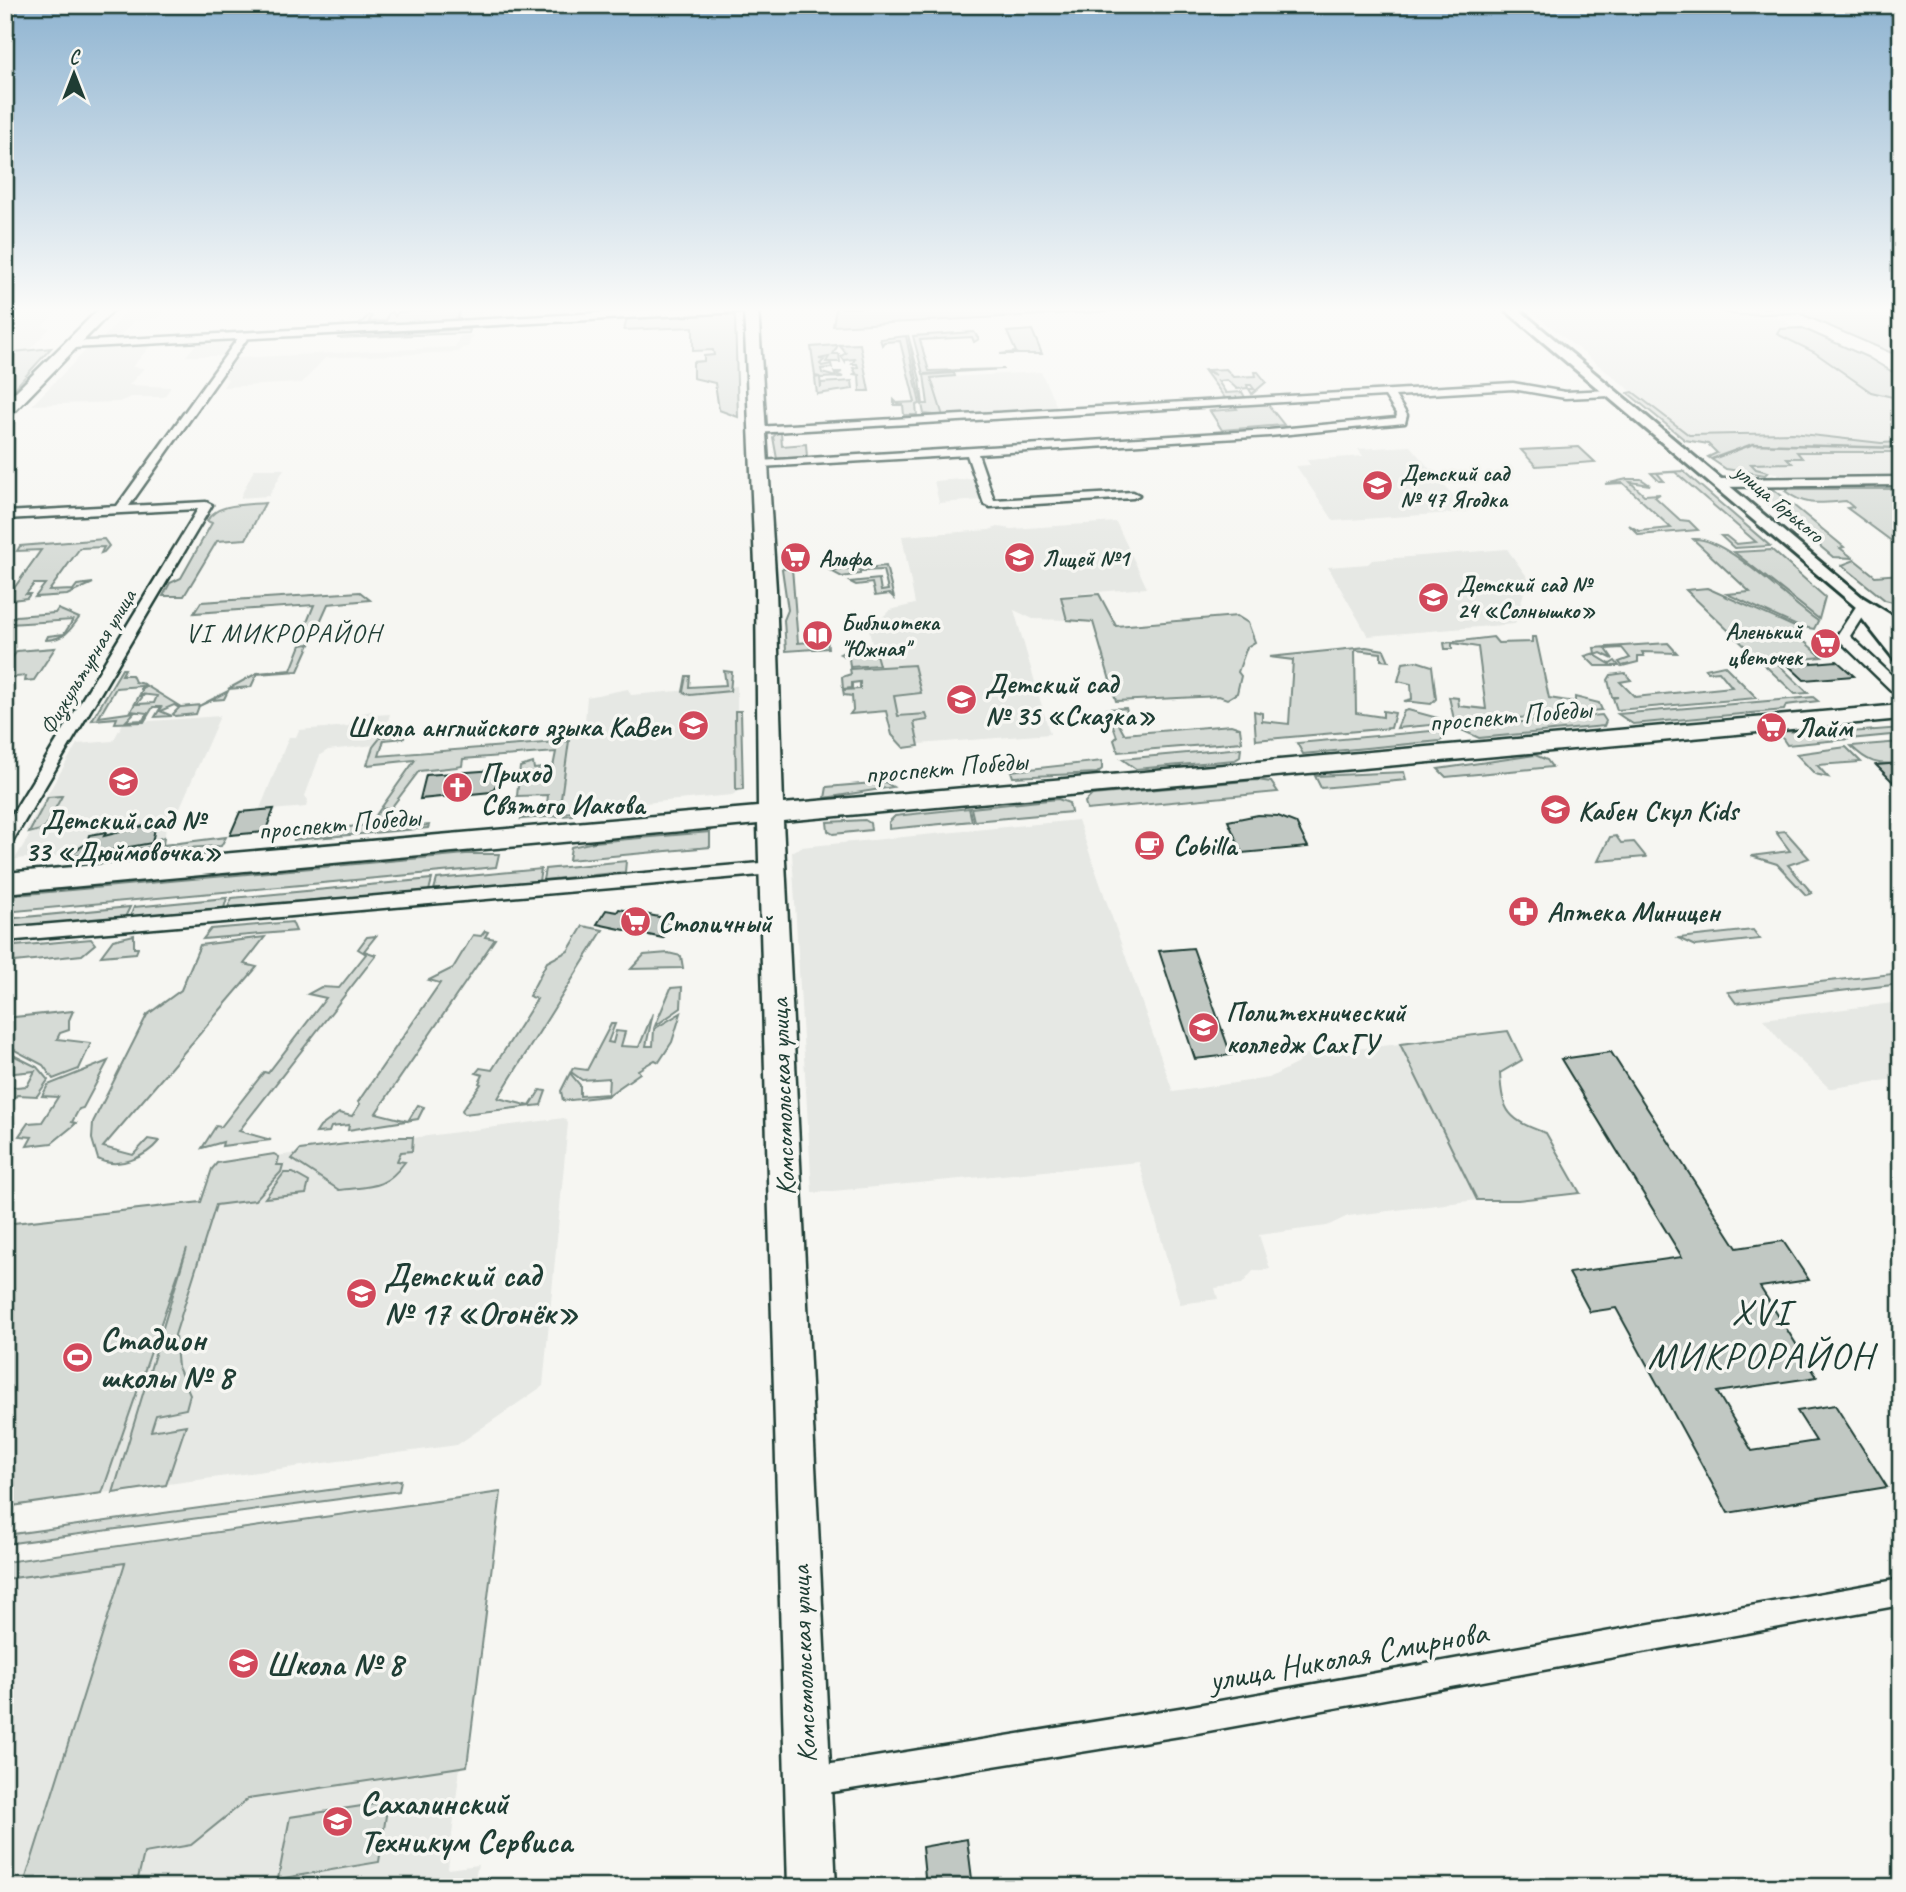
<svg xmlns="http://www.w3.org/2000/svg" width="1906" height="1892" viewBox="0 0 1906 1892" font-family="Caveat,sans-serif">
  <style>
    .built { fill: #e6e8e4 }
    .green { fill: #d6dbd6; stroke: #7a8c85; stroke-width: 2 }
    .lines { fill: none; stroke-linecap: round; stroke-linejoin: round }
    .stream { stroke: #72847d; stroke-width: 2.5 }
    .building { fill: #c1c8c3; stroke: #1f3d34; stroke-width: 2 }
    .minor-casing { stroke: #1f3d34; stroke-width: 5 }
    .tertiary-casing { stroke: #1f3d34; stroke-width: 5 }
    .secondary-casing { stroke: #1f3d34; stroke-width: 6 }
    .primary-casing { stroke: #1f3d34; stroke-width: 5 }
    .minor { fill: #f6f6f2; fill-rule: evenodd }
    .tertiary { fill: #f6f6f2; fill-rule: evenodd }
    .secondary { fill: #f6f6f2; fill-rule: evenodd }
    .primary { fill: #f6f6f2; fill-rule: evenodd }
    .labels { text-anchor: middle; dominant-baseline: central; stroke-width: 7; stroke-linejoin: round; paint-order: stroke }
    .far-poi-label { font-size: 23px; font-weight: bold; fill: #1f3d34; stroke: #f6f6f2; text-anchor: start }
    .far-street-label { font-size: 23px; fill: #1f3d34; stroke: #f6f6f2 }
    .far-quarter-label { font-size: 26px; letter-spacing: 2px; fill: #1f3d34; stroke: #f6f6f2 }
    .poi-label { font-size: 28px; font-weight: bold; fill: #1f3d34; stroke: #f6f6f2; text-anchor: start }
    .street-label { font-size: 28px; fill: #1f3d34; stroke: #f6f6f2 }
    .near-poi-label { font-size: 33px; font-weight: bold; fill: #1f3d34; stroke: #f6f6f2; text-anchor: start }
    .near-street-label { font-size: 33px; fill: #1f3d34; stroke: #f6f6f2 }
    .near-quarter-label { font-size: 38px; letter-spacing: 2px; fill: #1f3d34; stroke: #f6f6f2 }
  </style>
  <rect width="100%" height="100%" fill="#f6f6f2"/>
  <filter id="ink" filterUnits="userSpaceOnUse"><feTurbulence type="fractalNoise" baseFrequency=".0143" numOctaves="2"/><feDisplacementMap in="SourceGraphic" scale="14" xChannelSelector="R" yChannelSelector="G"/><feConvolveMatrix kernelMatrix="1 2 1 2 8 2 1 2 1" color-interpolation-filters="sRGB"/></filter>
  <g filter="url(#ink)">
    <g class="built">
      <polygon points="5,308 60,308 42,327 50,328 27,352 5,353"/>
      <polygon points="129,308 167,308 159,318 133,321 118,338 104,337"/>
      <polygon points="356,308 484,308 481,317 348,323"/>
      <polygon points="1527,308 1701,308 1737,315 1768,315 1788,322 1791,327 1780,329 1777,334 1788,341 1814,352 1871,392 1901,399 1901,442 1881,443 1758,432 1685,434"/>
      <polygon points="473,335 468,347 462,348 459,352 325,358 302,383 223,387 228,379 224,377 237,358 455,347 460,336"/>
      <polygon points="235,342 225,356 186,356 196,344"/>
      <polygon points="151,345 132,367 144,368 129,385 171,387 164,397 131,397 119,402 32,405 87,349"/>
      <polygon points="1041,372 1058,409 942,416 932,378"/>
      <polygon points="1410,446 1467,512 1334,521 1296,466 1310,465 1307,460 1363,456 1358,449"/>
      <polygon points="1895,451 1901,452 1901,476 1790,476 1756,469 1750,464 1772,453"/>
      <polygon points="254,469 284,469 269,496 240,498"/>
      <polygon points="976,478 983,500 939,503 934,481"/>
      <polygon points="1116,522 1147,588 1059,595 1067,620 1033,619 1014,610 1050,734 906,745 891,734 869,630 890,610 915,604 902,536 989,530 998,527 1011,529"/>
      <polygon points="1507,549 1528,578 1515,624 1368,636 1328,567 1368,564 1372,560"/>
      <polygon points="737,686 737,792 732,795 557,811 572,723 585,721 587,697 628,689 631,695"/>
      <polygon points="371,711 374,715 390,714 384,735 378,739 375,745 328,750 320,755 305,796 308,800 306,807 259,811 289,737 296,737 299,730 349,726 353,716"/>
      <polygon points="220,716 178,812 168,814 163,848 15,859 32,831 26,831 77,744 113,741 123,723"/>
      <polygon points="1078,820 1173,1092 1269,1078 1298,1063 1301,1055 1400,1044 1477,1200 1348,1216 1327,1226 1259,1235 1270,1269 1253,1271 1242,1284 1215,1288 1218,1299 1180,1304 1139,1162 812,1193 792,852 801,847"/>
      <polygon points="1901,1002 1901,1078 1833,1088 1829,1088 1783,1044 1763,1019"/>
      <polygon points="564,1118 568,1123 543,1386 457,1445 102,1493 215,1164"/>
      <polygon points="501,1492 467,1766 460,1767 448,1869 478,1865 473,1887 5,1887 5,1562"/>
    </g>
    <g class="green">
      <polygon points="836,308 1171,308 833,326"/>
      <polygon points="1701,308 1901,308 1901,357 1799,313 1737,315"/>
      <polygon points="461,309 456,322 359,325 369,315 372,316 369,322 386,321 388,314 393,312 395,316 398,312"/>
      <polygon points="714,314 735,316 738,417 719,410 715,383 693,378 693,362 704,361 704,356 714,355 713,350 693,351 693,327 624,330 627,318"/>
      <polygon points="1802,328 1867,357 1901,377 1901,399 1871,392 1814,352 1777,334 1780,329"/>
      <polygon points="465,329 470,330 469,333 337,338"/>
      <polygon points="1032,330 1042,354 1000,354 1016,352 1007,332"/>
      <polygon points="974,332 979,339 974,342 972,337 920,340 929,371 1004,369 923,374 913,336"/>
      <polygon points="908,335 920,379 923,404 928,404 924,375 954,373 955,376 931,378 943,416 924,414"/>
      <polygon points="906,336 920,404 916,405 917,415 904,415 903,405 894,405 894,400 897,403 915,402 900,341 884,342 882,345 880,339"/>
      <polygon points="860,344 869,391 860,391 859,375 854,374 856,373 853,368 858,367 857,364 852,364 855,359 845,360 845,362 841,356 846,353 839,345"/>
      <polygon points="838,345 833,354 839,354 840,362 826,362 829,357 819,359 824,360 820,364 822,366 831,364 832,368 821,369 822,373 836,377 834,372 842,372 836,374 843,377 820,378 821,388 821,383 852,381 853,389 817,394 815,378 820,377 815,376 811,347"/>
      <polygon points="51,348 5,399 5,376 14,365 5,359 5,353"/>
      <polygon points="1226,369 1233,377 1256,376 1255,372 1258,372 1266,382 1252,394 1249,389 1254,389 1251,385 1247,385 1248,388 1237,389 1227,380 1218,381 1226,393 1242,392 1246,399 1225,398 1205,371 1216,375 1207,370"/>
      <polygon points="1633,392 1689,435 1793,433 1881,443 1901,442 1901,452 1797,452 1802,458 1787,458 1792,463 1751,464 1756,469 1768,472 1765,475 1726,469 1708,457 1717,453 1708,444 1685,440 1628,393"/>
      <polygon points="1266,402 1284,425 1222,430 1210,411 1237,409 1233,404"/>
      <polygon points="777,433 781,433 782,446 806,444 807,457 777,459 773,437"/>
      <polygon points="1579,447 1595,462 1536,466 1521,450"/>
      <polygon points="1683,471 1770,546 1734,548 1721,536 1726,536 1736,544 1756,542 1675,472 1657,473 1664,481 1659,481 1651,473"/>
      <polygon points="1627,479 1641,479 1650,485 1630,482 1644,495 1660,494 1655,497 1680,520 1689,521 1698,530 1639,535 1629,525 1639,531 1671,528 1623,483 1605,484"/>
      <polygon points="1750,488 1769,488 1776,491 1844,547 1840,548 1853,558 1833,557"/>
      <path d="M1789 489H1901V548L1847 508 1853 507 1846 501C1822 503 1805 507 1785 491Z"/>
      <path d="M265 503 246 539 217 541 184 596H163L170 583 181 578 212 523 207 521C216 503 247 505 265 503Z"/>
      <polygon points="104,539 109,546 104,552 101,553 104,547 80,548 49,591 73,590 77,585 93,583 67,595 35,597 45,584 34,584 26,594 30,594 27,598 5,601 41,550 17,551 20,546"/>
      <path d="M1693 539C1726 536 1787 601 1818 621L1814 629 1797 626 1727 594 1750 592Z"/>
      <polygon points="1772,550 1825,597 1819,619 1734,552"/>
      <polygon points="1855,560 1875,576 1901,574 1901,604 1885,600 1842,565"/>
      <polygon points="886,566 894,598 890,594 875,596 872,583 856,585 850,582 879,579 881,591 888,590 883,570 860,571 860,574 842,577 831,571"/>
      <polygon points="792,568 798,643 822,641 822,632 826,631 828,648 786,651 784,620 788,610 782,569"/>
      <polygon points="1707,588 1797,628 1798,636 1822,657 1776,662 1808,693 1795,694 1686,590"/>
      <polygon points="360,592 370,600 328,604 298,671 257,674 251,687 228,689 257,673 291,670 301,645 309,644 313,633 303,632 314,605 194,613 201,602"/>
      <polygon points="1099,594 1116,626 1237,616 1248,623 1255,642 1247,647 1238,672 1241,676 1237,693 1227,699 1219,696 1116,701 1093,622 1067,620 1061,597"/>
      <path d="M58 609 79 618C69 632 64 639 46 640L48 636 64 634 73 620 9 624 5 628V623L16 616 55 613Z"/>
      <polygon points="1493,637 1498,643 1532,642 1532,637 1536,637 1549,698 1575,702 1575,697 1599,703 1602,710 1455,724 1449,697 1458,698 1459,706 1486,709 1478,647 1452,643 1452,649 1445,649 1444,643"/>
      <polygon points="1668,643 1677,653 1642,652 1644,656 1638,656 1638,662 1622,666 1619,662 1630,658 1622,648 1606,649 1613,659 1601,653 1595,655 1610,664 1615,661 1619,666 1595,666 1585,656 1595,653 1594,648"/>
      <polygon points="874,647 879,665 850,667 849,658 840,654 848,650"/>
      <polygon points="1366,647 1384,650 1389,661 1381,660 1381,653 1355,650 1356,713 1383,717 1383,711 1395,713 1391,728 1256,740 1254,711 1262,713 1262,721 1289,724 1293,660 1269,657"/>
      <polygon points="55,648 34,680 25,681 26,676 5,678 5,668 17,651"/>
      <polygon points="1416,661 1432,666 1436,699 1431,704 1404,701 1412,699 1411,684 1398,681 1403,663"/>
      <polygon points="914,665 921,693 894,696 898,716 926,714 928,720 914,722 919,746 904,748 892,735 886,711 850,714 853,710 852,696 844,695 843,690 860,689 860,682 852,683 852,688 843,689 842,677 851,674 850,669"/>
      <polygon points="1724,665 1757,698 1617,710 1613,698 1618,697 1612,697 1608,680 1611,675 1625,673 1631,680 1620,682 1635,697 1732,687 1719,671 1708,672 1705,669"/>
      <polygon points="122,669 125,669 122,675 132,675 135,682 144,684 141,690 141,686 116,688 99,717 135,712 126,721 143,720 147,713 131,711 139,696 144,695 137,704 154,703 157,696 140,694 145,685 181,707 201,705 228,691 224,699 212,700 199,706 196,714 175,716 173,714 179,708 174,705 160,711 172,716 155,717 161,707 153,707 144,722 115,723 117,718 92,720"/>
      <polygon points="724,671 732,672 730,691 690,695 683,692 686,676 690,676 689,687 726,685"/>
      <polygon points="1813,697 1818,701 1786,705 1784,710 1633,724 1618,714"/>
      <polygon points="1126,708 1128,716 1116,719 1124,734 1231,725 1240,728 1242,742 1118,752 1114,740 1117,737 1107,709"/>
      <polygon points="1408,710 1438,718 1442,724 1397,728 1404,711"/>
      <polygon points="741,711 743,789 736,790 735,711"/>
      <polygon points="1602,715 1606,721 1604,726 1479,738 1457,728"/>
      <polygon points="1901,728 1901,734 1787,745 1781,736 1785,731 1825,734"/>
      <polygon points="1442,730 1444,738 1440,741 1303,754 1297,743"/>
      <polygon points="405,734 404,738 384,740 379,756 569,741 559,813 572,812 572,815 522,819 527,815 546,813 548,795 517,796 520,767 533,763 534,769 553,767 556,752 463,759 462,766 457,767 419,771 391,808 383,809 377,829 429,825 428,828 294,840 296,832 369,825 415,760 367,765 373,747 381,737"/>
      <path d="M1901 742V763C1877 765 1868 763 1851 746Z"/>
      <polygon points="1846,747 1861,762 1817,765 1828,777 1815,774 1796,754"/>
      <polygon points="1241,748 1240,757 1235,760 1136,769 1122,759"/>
      <polygon points="1535,755 1547,760 1552,767 1446,777 1438,769"/>
      <polygon points="1102,761 1102,769 1097,773 1013,777 1011,771"/>
      <polygon points="1404,772 1406,780 1321,788 1315,776"/>
      <polygon points="1257,780 1271,782 1278,792 1087,810 1085,802 1092,795"/>
      <polygon points="885,782 893,787 825,798 827,787"/>
      <polygon points="62,796 44,829 29,833 48,797"/>
      <polygon points="1058,799 1069,803 1071,812 974,821 971,808"/>
      <polygon points="969,808 972,821 889,829 889,822 895,816"/>
      <polygon points="865,820 870,823 871,830 833,834 828,831 827,822"/>
      <polygon points="1785,831 1809,858 1788,865 1812,893 1806,895 1777,864 1751,856 1790,851 1776,832"/>
      <polygon points="710,832 710,847 569,860 571,847 594,842"/>
      <polygon points="1616,836 1621,843 1634,842 1646,857 1598,861 1610,837"/>
      <polygon points="164,837 163,845 226,837 221,846 99,853 151,847 155,840"/>
      <polygon points="466,854 499,854 496,867 5,912 5,896"/>
      <polygon points="626,861 625,872 543,880 545,869"/>
      <polygon points="541,869 539,881 434,890 437,879"/>
      <polygon points="432,879 429,891 228,907 232,898"/>
      <polygon points="227,898 224,908 130,917 134,907"/>
      <polygon points="130,907 125,917 5,928 5,919"/>
      <polygon points="292,922 296,931 203,939 211,929"/>
      <polygon points="583,926 603,930 498,1098 530,1106 540,1090 546,1091 541,1105 464,1114 462,1110 481,1084 479,1083 483,1075 476,1073 480,1068 492,1070 537,999 529,996 547,962 568,951"/>
      <polygon points="1753,930 1760,939 1695,946 1678,938"/>
      <polygon points="485,931 488,932 485,937 495,939 376,1113 408,1121 418,1105 424,1107 418,1119 348,1130 349,1125 331,1127 329,1132 316,1133 320,1127 339,1113 352,1116 360,1104 358,1102 440,983 429,980 453,968 473,935 481,936"/>
      <polygon points="134,935 134,948 138,948 136,953 101,956 113,940"/>
      <polygon points="376,936 364,951 376,955 239,1131 271,1140 222,1146 223,1142 202,1148 216,1126 221,1127 264,1072 268,1073 326,998 308,994 321,987 339,988 366,954 358,949 367,937"/>
      <path d="M265 937 244 964 257 967 103 1147 133 1155 148 1139 159 1141C146 1157 118 1170 98 1159L92 1139 93 1122 147 1015 181 990 200 945Z"/>
      <polygon points="91,939 95,944 82,955 5,963 5,947"/>
      <polygon points="668,953 681,956 683,968 631,969 644,955"/>
      <polygon points="1901,973 1901,984 1736,1003 1728,992"/>
      <polygon points="682,987 681,1008 655,1026 671,988"/>
      <polygon points="73,1011 69,1020 69,1030 60,1033 57,1039 91,1043 79,1069 53,1079 43,1065 5,1045 5,1018"/>
      <polygon points="653,1013 646,1046 653,1046 654,1029 681,1013 672,1042 659,1062 655,1060 638,1070 640,1073 607,1096 563,1101 561,1091 570,1073 580,1085 580,1096 608,1094 609,1078 582,1080 571,1072 573,1068 587,1070 611,1024 615,1024 608,1042 613,1043 616,1031 625,1032 621,1046 639,1047"/>
      <path d="M1508 1031 1522 1060 1500 1073C1502 1113 1509 1120 1546 1133L1580 1193 1518 1200H1477L1400 1044Z"/>
      <polygon points="5,1051 37,1067 48,1080 37,1096 17,1095 5,1113 5,1088 27,1086 35,1071 5,1074"/>
      <polygon points="108,1061 83,1108 79,1109 72,1122 76,1123 73,1126 52,1143 27,1146 32,1137 19,1136 28,1123 42,1122 58,1097 42,1096 48,1085"/>
      <path d="M400 1137H413L412 1151 401 1152 397 1161 405 1162C384 1190 372 1186 339 1190L292 1159 300 1150Z"/>
      <polygon points="274,1154 279,1157 277,1165 283,1165 281,1172 255,1200 216,1205 175,1335 178,1367 190,1394 186,1409 156,1415 151,1431 186,1425 166,1485 113,1493 187,1248 102,1493 5,1507 5,1224 201,1202 212,1169 217,1163"/>
      <polygon points="284,1173 293,1173 309,1182 306,1194 265,1198"/>
      <polygon points="401,1480 399,1491 5,1544 6,1535"/>
      <polygon points="501,1492 467,1766 248,1799 191,1845 144,1853 136,1887 23,1887 125,1563 5,1579 5,1562"/>
      <polygon points="388,1802 379,1862 278,1879 290,1817"/>
    </g>
    <g class="lines">
      <polyline class="stream" points="1712,459 1753,444 1901,448"/>
    </g>
    <g class="building">
      <polygon points="1837,661 1854,676 1804,680 1788,665"/>
      <polygon points="1901,763 1901,790 1876,765"/>
      <polygon points="495,770 499,781 491,792 420,799 426,775"/>
      <polygon points="274,809 265,832 230,835 240,812"/>
      <polygon points="1258,815 1278,816 1296,823 1308,847 1242,853 1228,821"/>
      <polygon points="156,823 152,843 62,859 87,843 89,835 106,832 104,836"/>
      <polygon points="619,909 674,920 663,938 597,924 606,910 617,912"/>
      <polygon points="1193,948 1211,999 1231,1055 1195,1059 1159,951"/>
      <polygon points="1611,1052 1737,1248 1783,1241 1809,1280 1760,1287 1817,1377 1717,1392 1752,1451 1816,1441 1797,1411 1835,1405 1887,1487 1728,1513 1616,1308 1590,1312 1569,1273 1682,1257 1561,1059"/>
      <polygon points="967,1839 973,1887 926,1887 922,1847"/>
    </g>
    <g class="lines">
      <defs>
        <g id="minor">
          <polygon points="241,334 249,336 129,506 206,502 212,505 11,844 5,845 5,826 198,509 5,519 5,512 117,506"/>
          <polygon points="1513,383 1565,392 1610,390 1615,393 1610,396 1565,398 1513,389 1395,396 1407,415 1405,423 1269,436 978,454 994,500 1133,492 1139,495 1133,498 990,507 984,504 967,455 760,467 754,464 760,461 1269,430 1396,418 1397,415 1385,396 756,433 751,430 756,427"/>
          <polygon points="1862,604 1868,608 1850,636 1901,684 1901,696 1896,695 1836,637 1857,605"/>
          <polygon points="773,862 781,868 773,874 5,941 5,928"/>
          <polygon points="1901,1579 1901,1605 1186,1735 807,1796 797,1792 793,1782 797,1772 807,1768 1186,1707"/>
        </g>
        <g id="tertiary">
          <polygon points="689,308 761,308 756,311 72,348 66,345 72,342"/>
          <polygon points="1901,477 1901,485 1717,487 1710,483 1717,479"/>
        </g>
        <polygon id="secondary" points="1503,308 1517,308 1862,597 1901,621 1901,634 1891,631 1901,643 1901,661 1894,659 1864,621 1861,617 1863,613"/>
        <g id="primary">
          <polygon points="100,308 115,308 11,415 5,417 5,402"/>
          <polygon points="744,308 758,308 776,589 783,804 1901,705 1901,719 783,821 836,1887 788,1887 758,824 5,893 5,873 758,807 756,589"/>
        </g>
      </defs>
      <use href="#minor" class="minor-casing"/>
      <use href="#tertiary" class="tertiary-casing"/>
      <use href="#secondary" class="secondary-casing"/>
      <use href="#primary" class="primary-casing"/>
      <use href="#minor" class="minor"/>
      <use href="#tertiary" class="tertiary"/>
      <use href="#secondary" class="secondary"/>
      <use href="#primary" class="primary"/>
    </g>
  </g>
  <linearGradient id="sky" x2="0" y2="1"><stop stop-color="#8fb4d1"/><stop offset="0.54" stop-color="#fbfbf9"/><stop offset="1" stop-color="#fbfbf9" stop-opacity="0"/></linearGradient>
  <rect width="1906" height="573" fill="url(#sky)"/>
  <defs>
    <symbol id="school-disc" viewBox="-11 -11 22 22"><circle r="9.5" fill="#d1495b" stroke="#f6f6f2"/><path d="M0-5L7-2L0 1L-7-2ZM-4 1L0 2.5L4 1V4Q0 6-4 4Z" fill="#fff"/></symbol>
    <symbol id="supermarket-disc" viewBox="-11 -11 22 22"><circle r="9.5" fill="#d1495b" stroke="#f6f6f2"/><path d="M-6-5.5h2.5l.6 2H6L4.5 2H-2.5L-4.4-4H-6ZM-1.5 3.2a1.3 1.3 0 1 0 .1 0ZM3 3.2a1.3 1.3 0 1 0 .1 0Z" fill="#fff"/></symbol>
    <symbol id="library-disc" viewBox="-11 -11 22 22"><circle r="9.5" fill="#d1495b" stroke="#f6f6f2"/><path d="M-6-4Q-3-5.5-.7-3.5V5Q-3 3-6 4ZM6-4Q3-5.5 .7-3.5V5Q3 3 6 4Z" fill="#fff"/></symbol>
    <symbol id="church-disc" viewBox="-11 -11 22 22"><circle r="9.5" fill="#d1495b" stroke="#f6f6f2"/><path d="M-1.2-6h2.4v3.5h3.3v2.4h-3.3V6h-2.4V-.1h-3.3v-2.4h3.3Z" fill="#fff"/></symbol>
    <symbol id="cafe-disc" viewBox="-11 -11 22 22"><circle r="9.5" fill="#d1495b" stroke="#f6f6f2"/><path d="M-5.5-4.5H6V0H3Q3 3.5 0 3.5H-2.5Q-5.5 3.5-5.5 0ZM3-3.2v2h1.7v-2ZM-6 4.5H4V6H-6Z" fill="#fff"/></symbol>
    <symbol id="pharmacy-disc" viewBox="-11 -11 22 22"><circle r="9.5" fill="#d1495b" stroke="#f6f6f2"/><path d="M-2-6h4v4h4v4h-4v4h-4v-4h-4v-4h4Z" fill="#fff"/></symbol>
    <symbol id="university-disc" viewBox="-11 -11 22 22"><circle r="9.5" fill="#d1495b" stroke="#f6f6f2"/><path d="M0-5L7-2L0 1L-7-2ZM-4 1L0 2.5L4 1V4Q0 6-4 4Z" fill="#fff"/></symbol>
    <symbol id="stadium-disc" viewBox="-11 -11 22 22"><circle r="9.5" fill="#d1495b" stroke="#f6f6f2"/><path d="M0-5a6.5 5 0 1 0 0 10a6.5 5 0 1 0 0-10ZM-3.5-1.8h7v3.6h-7Z" fill="#fff"/></symbol>
  </defs>
  <g fill-rule="evenodd">
    <use href="#school-disc" x="1360" y="468" width="35" height="35"/>
    <use href="#supermarket-disc" x="778" y="540" width="35" height="35"/>
    <use href="#school-disc" x="1002" y="540" width="35" height="35"/>
    <use href="#school-disc" x="1416" y="580" width="35" height="35"/>
    <use href="#library-disc" x="800" y="618" width="35" height="35"/>
    <use href="#supermarket-disc" x="1808" y="626" width="35" height="35"/>
    <use href="#school-disc" x="944" y="682" width="35" height="35"/>
    <use href="#school-disc" x="676" y="708" width="35" height="35"/>
    <use href="#supermarket-disc" x="1754" y="710" width="35" height="35"/>
    <use href="#school-disc" x="106" y="764" width="35" height="35"/>
    <use href="#church-disc" x="440" y="770" width="35" height="35"/>
    <use href="#school-disc" x="1538" y="792" width="35" height="35"/>
    <use href="#cafe-disc" x="1132" y="828" width="35" height="35"/>
    <use href="#pharmacy-disc" x="1506" y="894" width="35" height="35"/>
    <use href="#supermarket-disc" x="618" y="904" width="35" height="35"/>
    <use href="#university-disc" x="1186" y="1010" width="35" height="35"/>
    <use href="#school-disc" x="344" y="1276" width="35" height="35"/>
    <use href="#stadium-disc" x="60" y="1340" width="35" height="35"/>
    <use href="#school-disc" x="226" y="1646" width="35" height="35"/>
    <use href="#university-disc" x="320" y="1804" width="35" height="35"/>
  </g>
  <g class="labels">
    <g class="far-poi-label">
      <text x="1400" y="473">Детский сад<tspan x="1400" dy="26">№ 47 Ягодка</tspan></text>
      <text x="819" y="558">Альфа</text>
      <text x="1042" y="558">Лицей №1</text>
      <text x="1457" y="584">Детский сад №<tspan x="1457" dy="26">24 «Солнышко»</tspan></text>
      <text x="841" y="622">Библиотека<tspan x="841" dy="26">"Южная"</tspan></text>
      <text x="1802" y="631" text-anchor="end">Аленький<tspan x="1802" dy="26">цветочек</tspan></text>
    </g>
    <g class="far-street-label">
      <text transform="translate(1779 503) rotate(40)">улица Горького</text>
      <text transform="translate(88 662) rotate(-59)">Физкультурная улица</text>
    </g>
    <g class="far-quarter-label">
      <text x="284" y="633">VI МИКРОРАЙОН</text>
    </g>
    <g class="poi-label">
      <text x="985" y="683">Детский сад<tspan x="985" dy="32">№ 35 «Сказка»</tspan></text>
      <text x="671" y="726" text-anchor="end">Школа английского языка KaBen</text>
      <text x="1795" y="727">Лайм</text>
      <text x="481" y="772">Приход<tspan x="481" dy="32">Святого Иакова</tspan></text>
      <text x="1578" y="810">Кабен Скул Kids</text>
      <text x="123" y="819" text-anchor="middle">Детский сад №<tspan x="123" dy="32">33 «Дюймовочка»</tspan></text>
      <text x="1173" y="845">Cobilla</text>
      <text x="1547" y="911">Аптека Миницен</text>
      <text x="658" y="922">Столичный</text>
      <text x="1226" y="1011">Политехнический<tspan x="1226" dy="32">колледж СахГУ</tspan></text>
    </g>
    <g class="street-label">
      <text transform="translate(1510 715) rotate(-5)">проспект Победы</text>
      <text transform="translate(946 767) rotate(-5)">проспект Победы</text>
      <text transform="translate(339 823) rotate(-5)">проспект Победы</text>
      <text transform="translate(782 1097) rotate(-92)">Комсомольская улица</text>
      <text transform="translate(803 1664) rotate(-92)">Комсомольская улица</text>
    </g>
    <g class="near-poi-label">
      <text x="384" y="1275">Детский сад<tspan x="384" dy="38">№ 17 «Огонёк»</tspan></text>
      <text x="100" y="1339">Стадион<tspan x="100" dy="38">школы № 8</tspan></text>
      <text x="266" y="1664">Школа № 8</text>
      <text x="360" y="1803">Сахалинский<tspan x="360" dy="38">Техникум Сервиса</tspan></text>
    </g>
    <g class="near-street-label">
      <text transform="translate(1348 1656) rotate(-10)">улица Николая Смирнова</text>
    </g>
    <g class="near-quarter-label">
      <text x="1761" y="1311">XVI<tspan x="1761" dy="44">МИКРОРАЙОН</tspan></text>
    </g>
  </g>
  <rect width="1906" height="1892" fill="none" stroke="#f6f6f2" stroke-width="28"/>
  <rect x="14" y="14" width="1878" height="1864" fill="none" stroke="#1f3d34" stroke-width="2.5" filter="url(#ink)"/>
  <g transform="translate(74 74)" stroke="#f6f6f2" stroke-width="5" paint-order="stroke">
  <path d="M0-5L12 26L0 18L-12 26Z" fill="#1f3d34"/>
  <text y="-10" font-size="19" font-weight="bold" text-anchor="middle" fill="#1f3d34">С</text>
  </g>
</svg>
